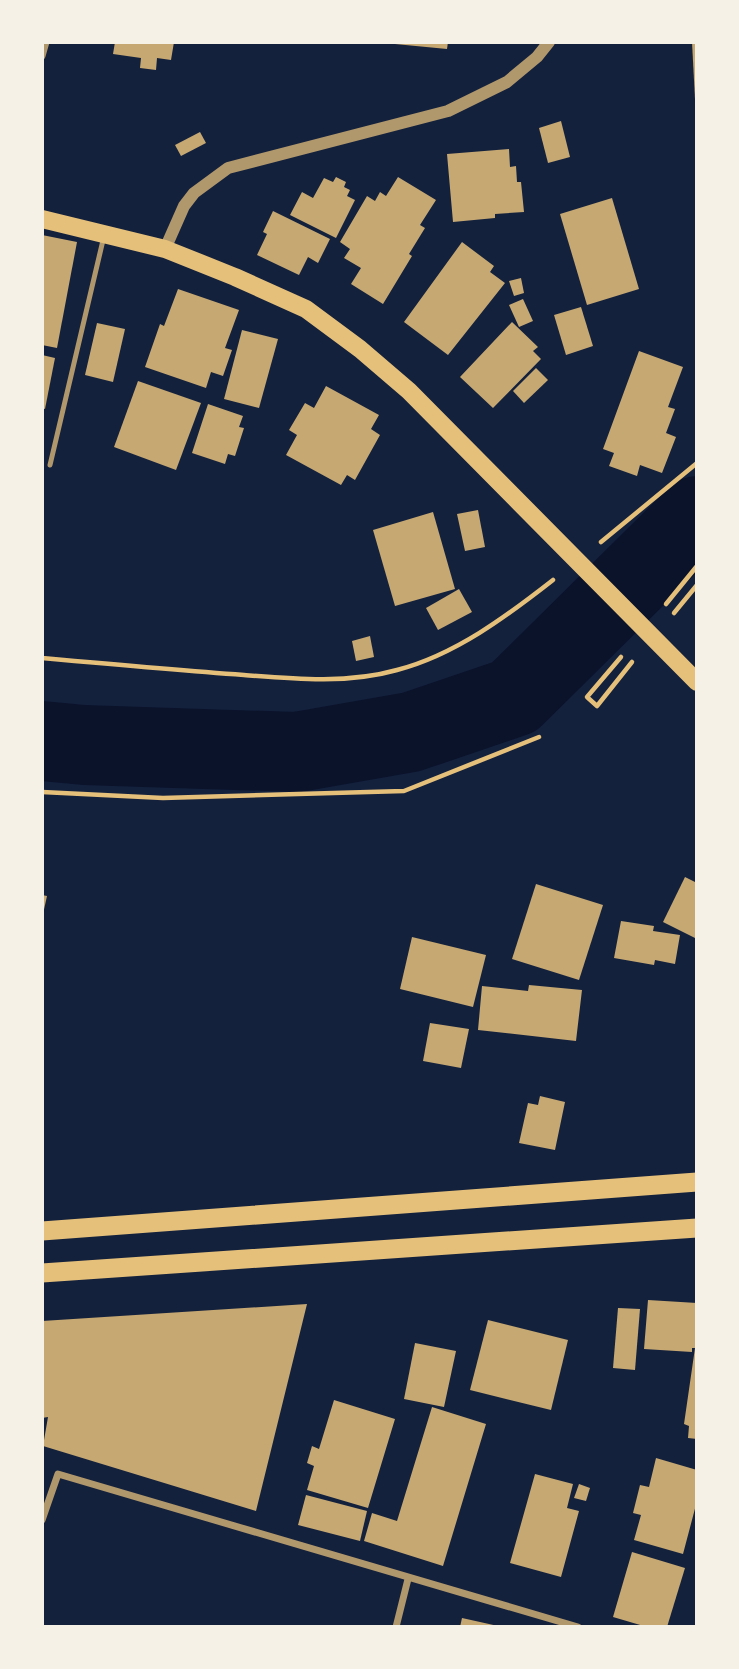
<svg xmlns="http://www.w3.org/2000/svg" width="739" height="1669" viewBox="0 0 739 1669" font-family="Quicksand,sans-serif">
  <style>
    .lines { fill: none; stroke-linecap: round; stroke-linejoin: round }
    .river { stroke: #0b132b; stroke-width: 80 }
    .building { fill: #c6a872 }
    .path { stroke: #e5c07b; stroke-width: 4.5 }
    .service { stroke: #b1986c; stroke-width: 5 }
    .minor { stroke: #b1986c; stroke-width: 7 }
    .tertiary { stroke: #b1986c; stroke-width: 12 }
    .primary { stroke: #e5c07b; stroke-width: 18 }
    .trunk { stroke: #e5c07b; stroke-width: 19 }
  </style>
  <rect width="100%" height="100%" fill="#14213d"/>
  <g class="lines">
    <polyline class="river" points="42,741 84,745 297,752 411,732 514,697 697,516"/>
  </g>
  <g class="building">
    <polygon points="115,42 174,42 171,60 157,58 156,70 140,68 141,58 113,54"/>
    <polygon points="395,42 448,42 447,49 395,44"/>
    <polygon points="692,42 697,42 697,99 695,99"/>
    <polygon points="561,121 570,157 548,163 539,128"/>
    <polygon points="200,132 206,143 181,156 175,145"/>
    <polygon points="509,149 510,167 516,166 517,182 521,182 524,212 495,214 495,218 453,222 447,154"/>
    <polygon points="336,177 346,182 344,187 350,190 347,196 355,200 336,238 290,215 302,192 313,198 324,178 333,182"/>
    <polygon points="398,177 436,200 420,225 425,228 409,254 412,256 383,304 351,284 361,268 344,258 350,249 340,242 367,196 375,201 380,192 386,196"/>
    <polygon points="612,198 639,289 587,305 560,214"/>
    <polygon points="273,211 330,239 318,263 308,257 299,275 257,255 267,234 263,232"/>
    <polygon points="42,235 77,242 57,348 42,345"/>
    <polygon points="462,242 494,266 490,272 505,283 448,355 404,322"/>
    <polygon points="521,278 524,293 514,296 509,281"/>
    <polygon points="178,289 239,310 225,348 232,350 223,376 211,372 206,388 145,367 160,324 164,326"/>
    <polygon points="523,299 533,321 519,327 509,305"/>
    <polygon points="581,307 593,346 566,355 554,315"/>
    <polygon points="512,322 538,347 533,351 541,359 493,408 460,377"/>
    <polygon points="97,323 125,329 113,382 85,375"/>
    <polygon points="242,330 278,339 259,408 224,399"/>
    <polygon points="639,351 683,367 668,407 675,409 666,433 676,437 662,473 640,465 637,476 609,466 614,453 603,449"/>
    <polygon points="42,355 55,358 45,409 42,408"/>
    <polygon points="536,368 548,380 524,403 513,391"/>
    <polygon points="138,381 201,403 176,470 114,447"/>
    <polygon points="326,386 379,415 371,429 380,435 355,480 347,475 341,485 286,455 297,435 289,430 305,403 314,408"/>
    <polygon points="208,404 243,416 239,427 244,428 235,456 228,454 225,464 192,453"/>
    <polygon points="478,510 485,547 465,551 457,514"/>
    <polygon points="433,512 455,589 395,606 373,530"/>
    <polygon points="459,589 472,612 438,630 426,608"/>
    <polygon points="370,636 374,657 356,661 352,641"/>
    <polygon points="685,877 697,883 697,939 663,922"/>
    <polygon points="536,884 603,905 579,980 512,959"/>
    <polygon points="42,895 47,896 43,914 42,914"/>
    <polygon points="621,921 654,926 653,931 680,935 675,964 655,960 654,965 614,958"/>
    <polygon points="412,937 486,955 473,1007 400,989"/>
    <polygon points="529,985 582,990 576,1041 478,1030 482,986 528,991"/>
    <polygon points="430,1023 469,1029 461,1068 423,1061"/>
    <polygon points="540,1096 565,1102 555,1150 519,1143 528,1103 538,1105"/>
    <polygon points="648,1300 697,1303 697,1439 688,1438 689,1426 684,1424 695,1348 692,1348 692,1352 644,1349"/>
    <polygon points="307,1304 256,1511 43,1446 48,1417 42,1418 42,1321"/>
    <polygon points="618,1308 640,1309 635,1370 613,1368"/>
    <polygon points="488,1320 568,1340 551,1410 470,1390"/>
    <polygon points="415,1343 456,1351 444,1407 404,1399"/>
    <polygon points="334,1400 395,1419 368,1508 307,1490 314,1466 307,1463 312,1446 319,1449"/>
    <polygon points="432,1407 486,1424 443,1566 364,1541 372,1513 397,1521"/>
    <polygon points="656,1458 697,1470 697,1501 683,1554 634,1540 641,1515 633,1513 640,1485 649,1487"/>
    <polygon points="535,1474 573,1484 567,1508 579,1511 561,1577 510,1563"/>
    <polygon points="579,1484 590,1488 586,1501 574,1498"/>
    <polygon points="306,1495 367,1511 360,1541 298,1525"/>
    <polygon points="632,1552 685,1568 667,1627 647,1627 613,1617"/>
    <polygon points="462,1618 498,1626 498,1627 460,1627"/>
  </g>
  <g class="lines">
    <g class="path">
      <polyline points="601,542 697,463"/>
      <polyline points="666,604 697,566"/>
      <polyline points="674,613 697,585"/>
      <polyline points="621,657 587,697 597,706 632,662"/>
      <path d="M42 658C109 664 176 670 244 675 294 679 348 684 397 670 455 655 507 616 553 580"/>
      <polyline points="42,792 163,798 404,791 539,737"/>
    </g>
    <polyline class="service" points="50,465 104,236"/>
    <g class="minor">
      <polyline points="42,56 46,42"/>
      <polyline points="42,1520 58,1474 578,1627"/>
      <polyline points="396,1627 408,1579"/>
    </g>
    <polyline class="tertiary" points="165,249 184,206 194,193 228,168 448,111 507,82 537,57 549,42"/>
    <polyline class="primary" points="42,219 165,249 235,277 306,309 360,349 409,391 697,682"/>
    <g class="trunk">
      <polyline points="42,1231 697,1182"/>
      <polyline points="42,1273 697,1228"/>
    </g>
  </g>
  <rect width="739" height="1669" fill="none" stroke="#f6f1e7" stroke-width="88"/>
</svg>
